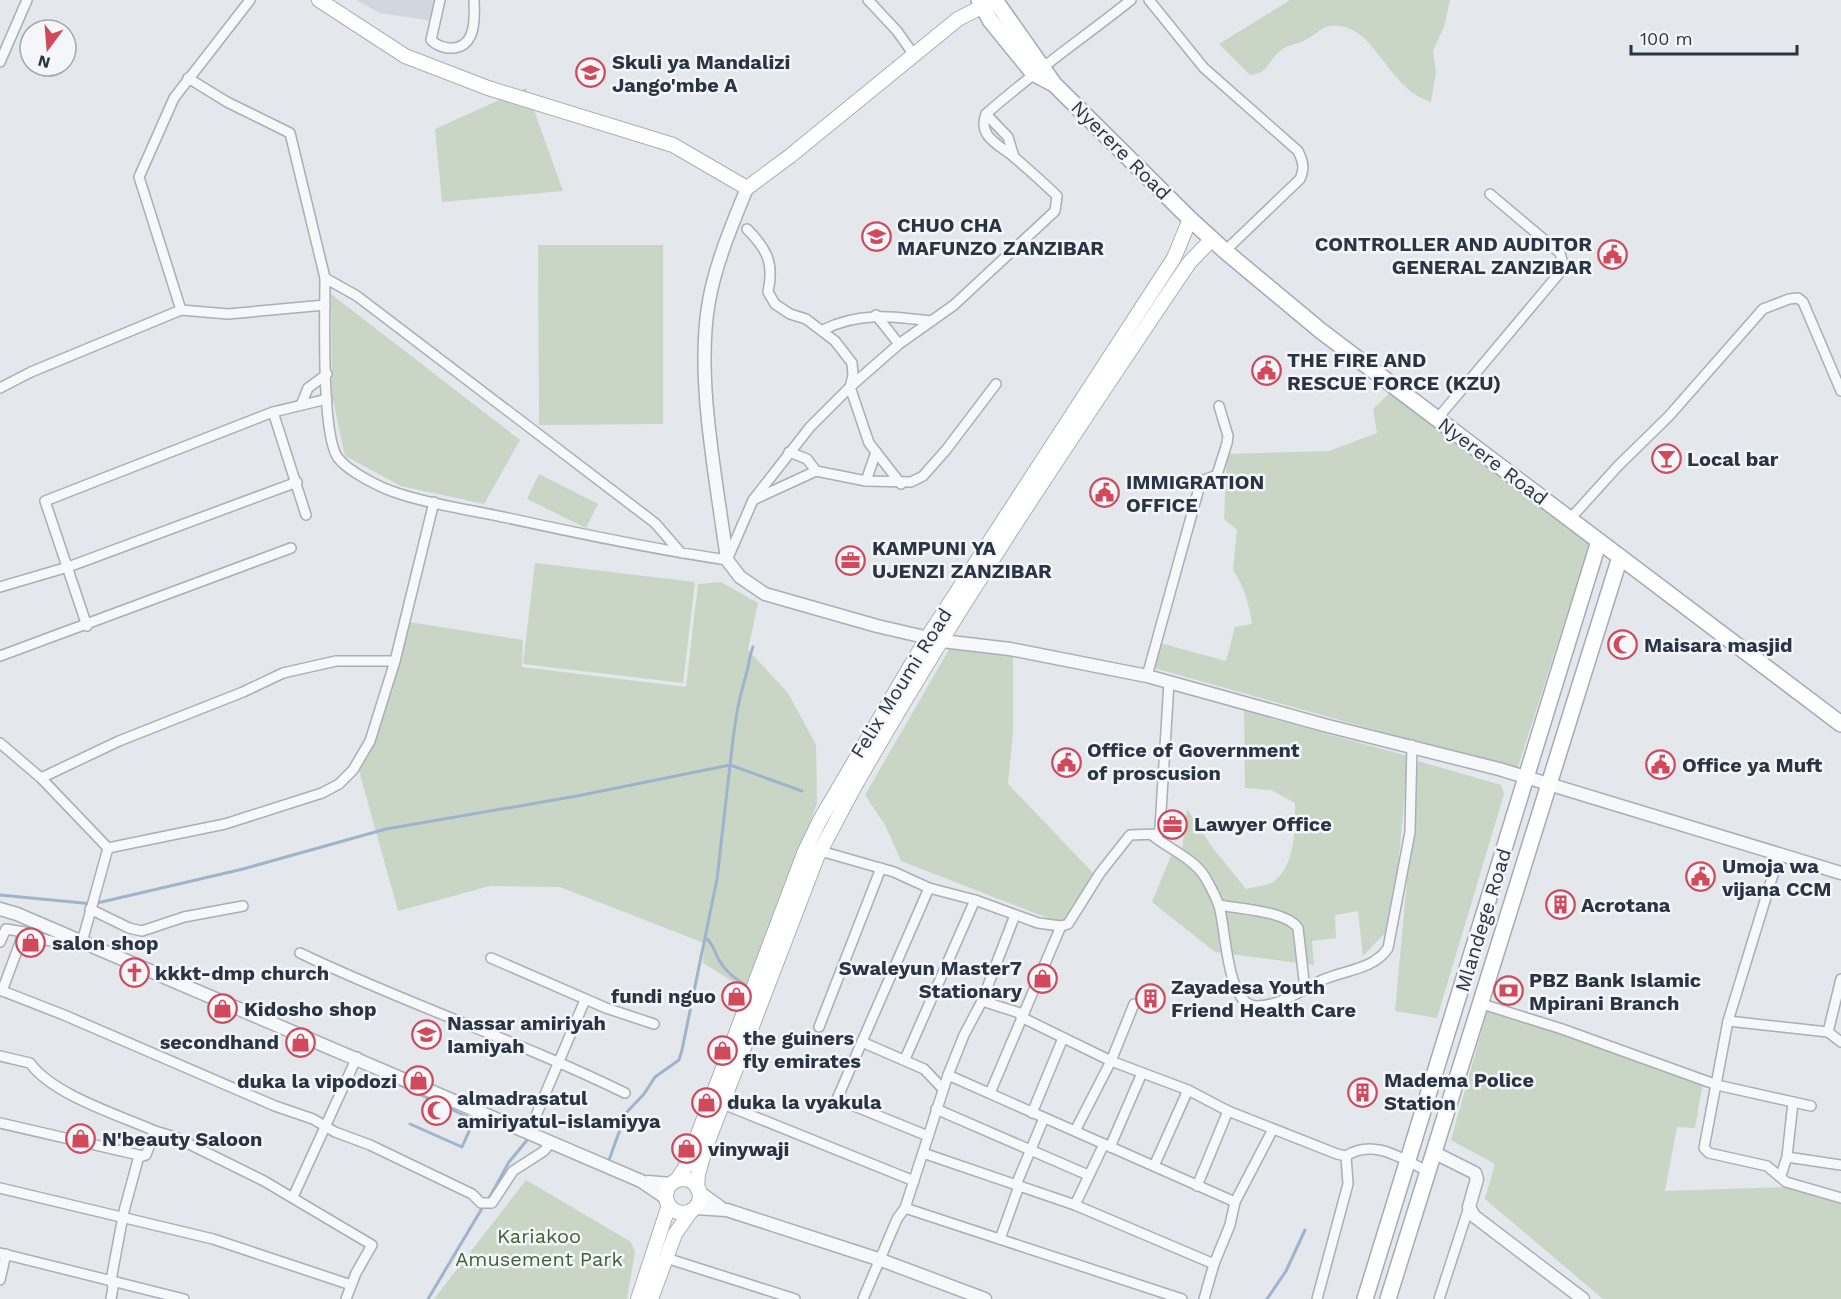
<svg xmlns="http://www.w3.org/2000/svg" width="1841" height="1299" viewBox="0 0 1841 1299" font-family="'Work Sans',sans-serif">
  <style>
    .built { fill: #d2d6de }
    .green { fill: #c9d6c5 }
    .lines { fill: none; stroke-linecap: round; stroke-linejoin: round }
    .stream { stroke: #9fb4cc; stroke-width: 3 }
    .minor-casing { stroke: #a9aeb7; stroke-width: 12 }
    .tertiary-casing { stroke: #a9aeb7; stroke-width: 15 }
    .secondary-casing { stroke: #a9aeb7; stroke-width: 16 }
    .primary-casing { stroke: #a3abb8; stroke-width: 18 }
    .minor { stroke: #f7f8fa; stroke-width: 9 }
    .tertiary { stroke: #f7f8fa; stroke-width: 12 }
    .secondary { stroke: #fff; stroke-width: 14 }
    .primary { stroke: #fff; stroke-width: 15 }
    .labels { text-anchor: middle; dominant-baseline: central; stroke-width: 5; stroke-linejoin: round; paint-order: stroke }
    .poi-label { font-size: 20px; font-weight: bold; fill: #2b3445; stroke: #f4f6f9; text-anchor: start }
    .street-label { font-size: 20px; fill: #2b3445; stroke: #f4f6f9 }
    .park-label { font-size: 20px; fill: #3f6138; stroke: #f4f6f9 }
  </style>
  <rect width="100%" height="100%" fill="#e4e7ec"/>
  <polygon class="built" points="356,0 439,0 433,21 380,13"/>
  <g class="green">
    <path d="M1290 0H1450L1444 27 1433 51 1436 72 1431 102C1403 94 1387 63 1369 43 1360 32 1339 20 1324 28 1318 31 1312 37 1305 40 1297 45 1288 44 1280 51 1267 61 1271 72 1250 75L1219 44Z"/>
    <polygon points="526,88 563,191 442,202 435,129"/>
    <polygon points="538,245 663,245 663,424 539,425"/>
    <polygon points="331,294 520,440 484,504 401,486 345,456 332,395"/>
    <path d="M1394 389 1591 539 1517 770 1154 668 1160 643 1226 661 1235 627 1252 624C1249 604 1244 586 1233 570L1237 530 1224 519 1227 454 1329 451 1377 433 1373 409Z"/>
    <polygon points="539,474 598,504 586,528 527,499"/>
    <polygon points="535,563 695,582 683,683 523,664"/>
    <polygon points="721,582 758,603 748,650 788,693 816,745 817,803 748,991 703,963 704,943 560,887 490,886 398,911 358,767 392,692 409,622 523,640 522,667 686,687 698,584"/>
    <polygon points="951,646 1013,651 1013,732 1008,784 1095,875 1066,921 1053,920 901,861 885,825 865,795"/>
    <path d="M1244 711 1408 756 1393 925 1363 956 1358 911 1335 915 1336 938 1312 941 1314 965 1215 952 1152 902 1173 851 1182 850 1187 809 1212 847 1246 889C1254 887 1267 886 1273 882 1296 866 1295 827 1295 803L1271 790 1245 788Z"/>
    <polygon points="1418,761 1501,785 1504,794 1437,1018 1395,1011"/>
    <polygon points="1488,1008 1703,1082 1695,1128 1677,1127 1665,1191 1784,1187 1841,1204 1841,1299 1603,1299 1485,1199 1495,1164 1451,1140"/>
    <polygon points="526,1180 631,1242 635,1252 627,1299 434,1299"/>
  </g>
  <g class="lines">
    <g class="stream">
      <path d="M0 895 93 904 243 869 386 829 577 796 730 765C734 731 736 708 746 675 749 666 749 657 753 647"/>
      <path d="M707 939C714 945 714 952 719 960 725 971 733 977 744 984"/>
      <polyline points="294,1039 341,1059"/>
      <polyline points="383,1077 474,1120 462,1147 410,1124"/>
      <polyline points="601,1120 621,1127"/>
      <polyline points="609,1160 626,1113 644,1094 655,1077 679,1060 682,1050 717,879 730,765 802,791"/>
      <polyline points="488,1200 509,1162 528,1139"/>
      <polyline points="428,1299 484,1205"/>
      <polyline points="1267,1299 1286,1271 1305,1230"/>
    </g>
    <defs>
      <g id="minor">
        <path d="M440 0 431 40C436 45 441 47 448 48 476 50 475 20 474 0"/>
        <polyline points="868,0 897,31 914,55"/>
        <path d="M1149 0 1204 68 1298 151C1303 161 1305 169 1300 179L1225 251"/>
        <polyline points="0,62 27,0"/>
        <polyline points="188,78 227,102 290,133 325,278"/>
        <polyline points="986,114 1008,137 1014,157"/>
        <path d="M747 229C768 250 774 264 768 292L775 304 790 314 806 319 835 341 852 363 853 375 850 387 869 443 901 484"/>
        <polyline points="181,310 139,177 174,98 250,0"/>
        <polyline points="876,315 899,344"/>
        <path d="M823 330C858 312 891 316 930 321"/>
        <polyline points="0,388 31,372 181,310 228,314 325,305"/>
        <polyline points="301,405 308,388 327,374"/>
        <polyline points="273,412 327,399"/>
        <polyline points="1437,419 1562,270 1563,264 1560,253 1490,194"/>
        <polyline points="789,452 807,459 816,471"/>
        <polyline points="866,481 876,452"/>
        <polyline points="753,500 816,471 866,481 911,482 923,476 946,450 996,384"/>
        <polyline points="1570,519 1618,466 1669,416 1763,309 1789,299 1798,298 1803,302 1841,391"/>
        <path d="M681 553 655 523 357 296 325 278C325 312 321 435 338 458 349 472 381 488 397 493 432 505 471 510 508 518 581 534 653 549 727 560L753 500 810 427 850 387 899 344 954 305 1055 211 1057 196C1044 183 1029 170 1014 157 1000 145 977 137 986 114 1032 73 1083 38 1131 0"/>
        <polyline points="0,587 68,567 297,482"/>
        <polyline points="87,626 45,501 273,412 306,515"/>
        <polyline points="0,656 291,548"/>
        <polyline points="1147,676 1201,481 1217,475 1227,443 1228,436 1219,406"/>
        <polyline points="0,743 41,778 108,848"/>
        <polyline points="41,778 119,741 243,692 283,673 336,661 395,661"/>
        <path d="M1152 835C1169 849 1193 858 1205 877 1210 886 1216 896 1219 906 1226 927 1226 1007 1257 1006 1278 1006 1302 991 1320 981 1343 970 1374 970 1388 948L1410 832 1412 745"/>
        <polyline points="108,848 225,824 322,793 339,784 353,770 370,741 395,661 434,502"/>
        <polyline points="817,850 894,872 929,888 975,900 1038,923 1061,926 1068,924 1100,873 1130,835 1158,834 1160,828 1169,682"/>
        <polyline points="1779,855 1728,1021 1704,1148 1709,1153 1767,1166 1786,1182 1841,1198"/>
        <path d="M1219 905C1240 909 1286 911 1298 928L1305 989"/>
        <polyline points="90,909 129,928 142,931 184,917 243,906"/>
        <polyline points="0,942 6,929 24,932"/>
        <path d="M300 953C406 1004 519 1041 625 1093"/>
        <polyline points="491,958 606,1008 654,1024"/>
        <polyline points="0,990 64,1015 275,1106 313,1119 335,1132 370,1145 472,1194 481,1203 492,1203 513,1171 544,1151 551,1142"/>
        <path d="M2 991 24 932C43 940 62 946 82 942L108 848"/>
        <polyline points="982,1001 1015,915"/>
        <polyline points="1479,1003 1562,1029 1717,1085 1811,1106"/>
        <path d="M1134 1004 1111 1061 1188 1090 1228 1111 1337 1154 1346 1156C1374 1138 1402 1159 1429 1172"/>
        <polyline points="1021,1017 1111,1061 1075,1131"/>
        <polyline points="1728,1021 1828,1032 1841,1042"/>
        <polyline points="819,1027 881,868"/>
        <polyline points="1828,1032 1841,979"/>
        <polyline points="862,1042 924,1069 943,1089"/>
        <path d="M0 1056 30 1063C53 1095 119 1115 155 1131L146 1155 143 1156 0 1123"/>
        <polyline points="905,1059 975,900"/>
        <polyline points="948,1075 964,1035 982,1001 1023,1014"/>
        <polyline points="990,1093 1061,926"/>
        <polyline points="723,1104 914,1181"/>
        <polyline points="936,1109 1088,1175"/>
        <polyline points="1032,1113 1063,1038"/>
        <polyline points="155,1131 175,1137 264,1181 372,1245 356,1273 346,1299"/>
        <polyline points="529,1132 585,1000"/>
        <polyline points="928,1136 837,1099 929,888"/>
        <polyline points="1110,1147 1142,1073"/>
        <polyline points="923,1153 1075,1205 1214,1264"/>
        <polyline points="1787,1157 1793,1102"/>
        <polyline points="1154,1166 1188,1090"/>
        <polyline points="1781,1175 1787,1157 1841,1165"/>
        <polyline points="1016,1185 1044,1118"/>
        <polyline points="1197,1186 1228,1111"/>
        <polyline points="0,1188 213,1239 351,1285"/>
        <polyline points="293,1197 357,1057"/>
        <polyline points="1075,1205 1104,1144"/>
        <polyline points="905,1208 1182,1299"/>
        <polyline points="1000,1239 1019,1186"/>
        <polyline points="0,1253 184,1299"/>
        <polyline points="666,1258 795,1299"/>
        <polyline points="0,1280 6,1254"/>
        <polyline points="111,1299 113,1287 111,1280 124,1211 139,1156"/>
        <polyline points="863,1299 897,1219 905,1208 948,1075 1235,1202"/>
        <polyline points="1204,1299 1214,1264 1230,1225 1235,1202 1273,1129"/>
        <polyline points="1317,1299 1348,1184 1346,1156"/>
        <polyline points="1439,1299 1469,1207"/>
      </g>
      <g id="tertiary">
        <path d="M747 188C732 225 716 262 709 301 695 378 717 482 727 560L740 577 765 594 877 626 942 641 1010 649 1147 676 1324 725 1499 769 1841 873"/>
        <polyline points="0,909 17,914 641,1181 666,1198"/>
        <polyline points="1435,1153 1475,1173 1477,1179 1469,1207 1474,1216 1583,1299"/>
        <polyline points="648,1182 671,1184"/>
        <polyline points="699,1192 720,1207"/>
        <polyline points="695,1208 727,1210 881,1260 985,1299"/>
      </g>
      <g id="secondary">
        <polyline points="319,0 405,56 488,88 673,145 747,188 790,156 958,19 991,2"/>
        <circle cx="683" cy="1196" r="17"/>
        <polyline points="677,1180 686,1166 805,851 820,820 927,638 1174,258 1190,219"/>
        <path d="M697 1188 698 1174 705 1149 817 857C834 826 849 795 867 765 960 603 1064 449 1168 294L1189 263 1212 239"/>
        <polyline points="638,1299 669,1205"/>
        <polyline points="651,1299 675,1234 691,1211"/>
      </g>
      <g id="primary">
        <polyline points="979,0 990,20 1033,73 1052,83"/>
        <polyline points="995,0 1054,84 1190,219 1225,251 1321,331 1841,724"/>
        <polyline points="1365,1299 1599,541"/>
        <polyline points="1388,1299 1620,557"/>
      </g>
    </defs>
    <use href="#minor" class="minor-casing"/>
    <use href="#tertiary" class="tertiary-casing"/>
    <use href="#secondary" class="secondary-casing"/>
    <use href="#primary" class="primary-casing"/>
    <use href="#minor" class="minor"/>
    <use href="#tertiary" class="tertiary"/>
    <use href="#secondary" class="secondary"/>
    <use href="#primary" class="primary"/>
  </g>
  <defs>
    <symbol id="school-ring" viewBox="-11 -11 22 22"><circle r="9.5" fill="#f4f6f9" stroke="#d1495b" stroke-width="1.5"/><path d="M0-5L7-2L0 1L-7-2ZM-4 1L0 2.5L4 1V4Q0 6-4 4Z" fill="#d1495b"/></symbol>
    <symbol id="university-ring" viewBox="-11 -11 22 22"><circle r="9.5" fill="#f4f6f9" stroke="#d1495b" stroke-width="1.5"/><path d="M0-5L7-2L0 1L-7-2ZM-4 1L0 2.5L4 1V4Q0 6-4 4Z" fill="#d1495b"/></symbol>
    <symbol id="civic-ring" viewBox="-11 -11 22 22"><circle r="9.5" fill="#f4f6f9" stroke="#d1495b" stroke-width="1.5"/><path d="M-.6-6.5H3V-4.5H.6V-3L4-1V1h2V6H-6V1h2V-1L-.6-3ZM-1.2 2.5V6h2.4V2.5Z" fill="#d1495b"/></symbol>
    <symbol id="bar-ring" viewBox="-11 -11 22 22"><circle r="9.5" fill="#f4f6f9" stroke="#d1495b" stroke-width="1.5"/><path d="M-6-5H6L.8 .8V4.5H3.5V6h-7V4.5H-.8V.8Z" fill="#d1495b"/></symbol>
    <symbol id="office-ring" viewBox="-11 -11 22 22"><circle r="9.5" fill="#f4f6f9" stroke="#d1495b" stroke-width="1.5"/><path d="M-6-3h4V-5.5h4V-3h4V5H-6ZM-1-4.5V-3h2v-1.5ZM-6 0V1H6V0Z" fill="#d1495b"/></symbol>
    <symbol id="mosque-ring" viewBox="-11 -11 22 22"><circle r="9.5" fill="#f4f6f9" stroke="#d1495b" stroke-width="1.5"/><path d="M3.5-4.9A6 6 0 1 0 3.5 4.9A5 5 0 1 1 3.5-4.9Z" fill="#d1495b"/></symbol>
    <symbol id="building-ring" viewBox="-11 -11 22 22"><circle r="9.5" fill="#f4f6f9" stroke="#d1495b" stroke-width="1.5"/><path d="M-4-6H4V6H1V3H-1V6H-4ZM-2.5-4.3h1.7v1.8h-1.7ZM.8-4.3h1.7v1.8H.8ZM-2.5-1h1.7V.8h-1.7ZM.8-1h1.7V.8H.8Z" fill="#d1495b"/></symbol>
    <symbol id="shop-ring" viewBox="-11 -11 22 22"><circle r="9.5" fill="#f4f6f9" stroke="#d1495b" stroke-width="1.5"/><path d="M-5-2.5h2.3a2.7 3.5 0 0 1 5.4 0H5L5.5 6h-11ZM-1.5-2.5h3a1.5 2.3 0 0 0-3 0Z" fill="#d1495b"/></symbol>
    <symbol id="church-ring" viewBox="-11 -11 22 22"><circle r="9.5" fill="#f4f6f9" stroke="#d1495b" stroke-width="1.5"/><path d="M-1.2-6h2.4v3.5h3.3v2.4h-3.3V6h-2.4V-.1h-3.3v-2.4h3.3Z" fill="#d1495b"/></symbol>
    <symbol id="bank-ring" viewBox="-11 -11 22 22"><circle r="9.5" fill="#f4f6f9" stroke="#d1495b" stroke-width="1.5"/><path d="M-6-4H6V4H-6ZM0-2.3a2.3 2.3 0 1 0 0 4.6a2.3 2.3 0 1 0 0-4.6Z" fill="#d1495b"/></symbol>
  </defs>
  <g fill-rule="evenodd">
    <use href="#school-ring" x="574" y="56" width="33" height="33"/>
    <use href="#university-ring" x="860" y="220" width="33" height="33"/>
    <use href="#civic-ring" x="1596" y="238" width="33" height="33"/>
    <use href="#civic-ring" x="1250" y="354" width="33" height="33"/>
    <use href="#bar-ring" x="1650" y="442" width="33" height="33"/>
    <use href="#civic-ring" x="1088" y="476" width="33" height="33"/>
    <use href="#office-ring" x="834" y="544" width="33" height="33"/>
    <use href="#mosque-ring" x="1606" y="628" width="33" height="33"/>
    <use href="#civic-ring" x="1050" y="746" width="33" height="33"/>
    <use href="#civic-ring" x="1644" y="748" width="33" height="33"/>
    <use href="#office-ring" x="1156" y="808" width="33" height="33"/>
    <use href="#civic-ring" x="1684" y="860" width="33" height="33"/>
    <use href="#building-ring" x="1544" y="888" width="33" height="33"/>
    <use href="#shop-ring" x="14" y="926" width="33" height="33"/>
    <use href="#church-ring" x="118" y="956" width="33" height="33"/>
    <use href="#shop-ring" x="1026" y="962" width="33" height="33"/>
    <use href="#bank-ring" x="1492" y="974" width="33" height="33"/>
    <use href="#shop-ring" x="720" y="980" width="33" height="33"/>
    <use href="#building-ring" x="1134" y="982" width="33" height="33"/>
    <use href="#shop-ring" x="206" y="992" width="33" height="33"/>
    <use href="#school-ring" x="410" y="1018" width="33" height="33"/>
    <use href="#shop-ring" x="284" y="1026" width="33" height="33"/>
    <use href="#shop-ring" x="706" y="1034" width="33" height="33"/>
    <use href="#shop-ring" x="402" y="1064" width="33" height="33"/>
    <use href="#building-ring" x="1346" y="1076" width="33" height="33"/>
    <use href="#shop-ring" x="690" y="1086" width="33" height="33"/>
    <use href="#mosque-ring" x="420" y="1094" width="33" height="33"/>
    <use href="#shop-ring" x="64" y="1122" width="33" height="33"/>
    <use href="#shop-ring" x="670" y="1132" width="33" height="33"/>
  </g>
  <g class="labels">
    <g class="poi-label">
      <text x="612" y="62">Skuli ya Mandalizi<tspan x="612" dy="23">Jango'mbe A</tspan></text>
      <text x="897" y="225">CHUO CHA<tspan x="897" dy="23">MAFUNZO ZANZIBAR</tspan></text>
      <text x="1592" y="244" text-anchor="end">CONTROLLER AND AUDITOR<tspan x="1592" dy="23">GENERAL ZANZIBAR</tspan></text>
      <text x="1287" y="360">THE FIRE AND<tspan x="1287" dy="23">RESCUE FORCE (KZU)</tspan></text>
      <text x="1687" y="459">Local bar</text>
      <text x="1126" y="482">IMMIGRATION<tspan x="1126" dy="23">OFFICE</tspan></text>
      <text x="872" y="548">KAMPUNI YA<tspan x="872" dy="23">UJENZI ZANZIBAR</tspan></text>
      <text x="1644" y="645">Maisara masjid</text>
      <text x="1087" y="750">Office of Government<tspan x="1087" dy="23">of proscusion</tspan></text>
      <text x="1682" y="765">Office ya Muft</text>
      <text x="1194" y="824">Lawyer Office</text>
      <text x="1722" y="866">Umoja wa<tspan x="1722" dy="23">vijana CCM</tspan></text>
      <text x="1581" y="905">Acrotana</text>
      <text x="52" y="943">salon shop</text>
      <text x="1022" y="968" text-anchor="end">Swaleyun Master7<tspan x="1022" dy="23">Stationary</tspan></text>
      <text x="155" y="973">kkkt-dmp church</text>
      <text x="1529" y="980">PBZ Bank Islamic<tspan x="1529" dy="23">Mpirani Branch</tspan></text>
      <text x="1171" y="987">Zayadesa Youth<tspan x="1171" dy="23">Friend Health Care</tspan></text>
      <text x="716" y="996" text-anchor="end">fundi nguo</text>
      <text x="244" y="1009">Kidosho shop</text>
      <text x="447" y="1023">Nassar amiriyah<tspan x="447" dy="23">Iamiyah</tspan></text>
      <text x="743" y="1038">the guiners<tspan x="743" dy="23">fly emirates</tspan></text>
      <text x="279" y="1042" text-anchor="end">secondhand</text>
      <text x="1384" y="1080">Madema Police<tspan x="1384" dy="23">Station</tspan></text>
      <text x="397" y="1081" text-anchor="end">duka la vipodozi</text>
      <text x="457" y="1098">almadrasatul<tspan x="457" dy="23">amiriyatul-islamiyya</tspan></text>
      <text x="727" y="1102">duka la vyakula</text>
      <text x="102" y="1139">N'beauty Saloon</text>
      <text x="708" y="1149">vinywaji</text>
    </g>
    <g class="street-label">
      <text transform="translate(1121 150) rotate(45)">Nyerere Road</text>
      <text transform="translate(1493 461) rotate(37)">Nyerere Road</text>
      <text transform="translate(901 683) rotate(-58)">Felix Moumi Road</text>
      <text transform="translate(1483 920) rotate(-73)">Mlandege Road</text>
    </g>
    <g class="park-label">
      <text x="539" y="1236">Kariakoo<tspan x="539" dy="23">Amusement Park</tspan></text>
    </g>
  </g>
  <g transform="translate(48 48) rotate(196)"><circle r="28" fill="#f4f6f9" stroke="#a4a8b1" stroke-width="1.5"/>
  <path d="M0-4.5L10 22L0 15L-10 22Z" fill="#d1495b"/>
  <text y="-9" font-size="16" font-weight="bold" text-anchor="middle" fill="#2b3445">N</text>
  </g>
  <path d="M1631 45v9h166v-9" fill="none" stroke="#2b3445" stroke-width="3"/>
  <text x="1640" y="45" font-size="18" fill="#2b3445" stroke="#f4f6f9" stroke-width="4.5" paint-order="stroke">100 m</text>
</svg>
